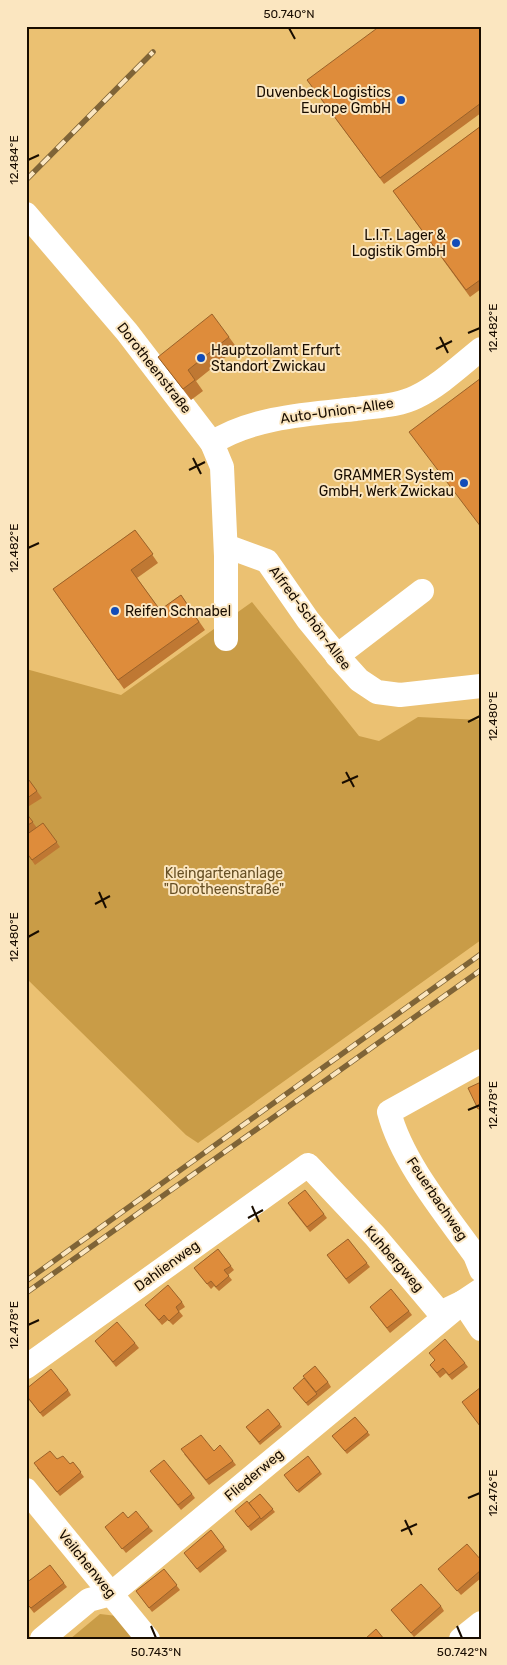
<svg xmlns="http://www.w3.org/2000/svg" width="507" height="1665" viewBox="0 0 507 1665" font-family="Rubik,sans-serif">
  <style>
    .green { fill: #c99c47 }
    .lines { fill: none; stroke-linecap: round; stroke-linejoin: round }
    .minor { stroke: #fff; stroke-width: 24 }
    .rail-casing { stroke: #7f6437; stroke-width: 5.5 }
    .rail { stroke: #fbe6c0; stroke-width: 4; stroke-dasharray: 11; stroke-linecap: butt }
    .wall { fill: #bf7833 }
    .building { fill: #de8c3b; stroke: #9b6229 }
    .ticks { fill: none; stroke: #190d00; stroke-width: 2 }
    .poi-dot { fill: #124cb8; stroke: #fbe6c0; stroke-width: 2 }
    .labels { text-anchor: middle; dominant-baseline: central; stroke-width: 4; stroke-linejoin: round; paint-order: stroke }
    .poi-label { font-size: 14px; fill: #190d00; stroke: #fbe6c0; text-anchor: end }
    .street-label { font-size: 14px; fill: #190d00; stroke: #fbe6c0 }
    .park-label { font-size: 14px; fill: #675025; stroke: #fbe6c0 }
    .neatline { fill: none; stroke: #190d00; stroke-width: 2 }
    .ticks-label { font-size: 12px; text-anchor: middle; fill: #190d00 }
  </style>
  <rect width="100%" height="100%" fill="#ebc172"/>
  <g class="green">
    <polygon points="252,602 359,736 379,741 418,717 481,720 481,940 198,1143 186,1135 26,978 26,669 121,695"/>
    <polygon points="100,1614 117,1616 138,1639 70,1639"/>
  </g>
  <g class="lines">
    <g class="minor">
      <polyline points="26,214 127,332 212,443 222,467 226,556 226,639"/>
      <path d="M212 443C252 417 309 414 356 409 376 406 398 406 416 397 439 386 461 365 481 349"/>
      <polyline points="226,546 267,561 308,620 340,659 359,680 377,692 400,695 481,686"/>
      <polyline points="337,656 422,591"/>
      <path d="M481 1061 389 1112C402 1162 445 1213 475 1255L481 1270"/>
      <polyline points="26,1367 308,1165 375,1236 440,1313 463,1302 481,1329"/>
      <polyline points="26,1490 148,1639"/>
      <polyline points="42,1639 89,1600 111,1594 463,1302 481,1290"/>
      <polyline points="461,1639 481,1623"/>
    </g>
    <defs>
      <g id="rail">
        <polyline points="26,180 153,52"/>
        <polyline points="26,1281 481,954"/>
        <polyline points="26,1293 481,970"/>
      </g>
    </defs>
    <use href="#rail" class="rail-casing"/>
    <use href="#rail" class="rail"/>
  </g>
  <g class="wall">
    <polygon points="481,26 481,113 384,184 307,80"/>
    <polygon points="481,126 481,289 470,297 393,191"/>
    <polygon points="229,337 237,348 196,381 203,391 191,400 158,357"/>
    <polygon points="135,530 158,563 137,578 160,610 181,595 205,630 124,689 53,589"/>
    <polygon points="29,780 42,798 26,808 26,782"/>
    <polygon points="26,813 37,828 43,823 60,847 35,865 26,852"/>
    <polygon points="291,1208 324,1214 327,1218 310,1232"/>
    <polygon points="348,1239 370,1267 349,1284 327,1255"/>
    <polygon points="218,1249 234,1270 228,1275 232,1280 219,1291 214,1286 211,1289 194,1268"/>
    <polygon points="182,1302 185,1307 179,1311 183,1316 173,1325 168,1320 162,1325 145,1305"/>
    <polygon points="370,1307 409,1311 412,1315 390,1333"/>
    <polygon points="95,1341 135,1343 139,1348 116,1367"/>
    <polygon points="465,1363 468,1367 452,1380 446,1373 440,1378 430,1365"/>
    <polygon points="328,1382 331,1387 308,1406 293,1388"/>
    <polygon points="68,1390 71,1395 43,1417 26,1396"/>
    <polygon points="268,1409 282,1427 260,1445 246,1427"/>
    <polygon points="355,1417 370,1435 347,1454 332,1436"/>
    <polygon points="214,1451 233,1461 236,1465 209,1485 184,1454"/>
    <polygon points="308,1456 322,1474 299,1493 284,1475"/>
    <polygon points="57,1459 70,1464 73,1462 84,1477 60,1496 37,1468"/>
    <polygon points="150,1471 192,1494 195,1498 181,1510"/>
    <polygon points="260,1494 275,1512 251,1531 235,1511 249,1503"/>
    <polygon points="128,1518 149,1527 153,1531 126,1553 105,1527"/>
    <polygon points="224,1547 227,1551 200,1573 184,1553"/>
    <polygon points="481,1560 481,1578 461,1595 438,1569"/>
    <polygon points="50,1565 67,1587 34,1613 26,1603"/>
    <polygon points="164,1569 180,1590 152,1612 136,1591"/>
    <polygon points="441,1606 444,1611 414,1637 391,1610"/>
  </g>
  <g class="building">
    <polygon points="380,26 481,26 481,103 380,178 307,80"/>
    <polygon points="481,126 481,281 480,280 466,290 393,191"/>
    <polygon points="212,314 229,337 188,370 195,380 183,389 158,357"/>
    <polygon points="481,378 481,527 409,432"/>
    <polygon points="135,530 153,554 131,570 160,610 181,595 199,622 118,680 53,589"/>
    <polygon points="29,780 37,791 26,799 26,782"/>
    <polygon points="26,813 33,822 26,826"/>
    <polygon points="43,823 57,842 32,860 26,852 26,835"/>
    <polygon points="481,1082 481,1108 478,1109 468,1088"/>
    <polygon points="305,1190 324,1214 307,1227 288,1203"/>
    <polygon points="348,1239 367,1263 346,1279 327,1255"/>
    <polygon points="218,1249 231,1266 224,1270 229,1276 216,1287 211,1281 207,1284 194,1268"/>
    <polygon points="168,1285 182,1302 176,1307 179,1312 169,1321 164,1315 159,1320 145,1305"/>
    <polygon points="391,1289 409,1311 387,1328 370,1307"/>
    <polygon points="117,1322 135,1343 113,1362 95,1341"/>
    <polygon points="445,1339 465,1363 449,1375 443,1368 437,1373 430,1365 435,1360 429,1353"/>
    <polygon points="315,1366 328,1382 316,1392 303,1376"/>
    <polygon points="51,1369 68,1390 40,1413 26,1395 26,1389"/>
    <polygon points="304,1378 317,1394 306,1403 293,1388"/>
    <polygon points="481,1387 481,1425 480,1426 462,1402"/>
    <polygon points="268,1409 280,1424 259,1442 246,1427"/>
    <polygon points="355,1417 368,1432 345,1451 332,1436"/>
    <polygon points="201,1435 214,1451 220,1445 233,1461 206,1480 181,1449"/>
    <polygon points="50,1451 57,1459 63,1456 70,1464 73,1462 81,1472 57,1492 34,1463"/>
    <polygon points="308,1456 320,1472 297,1491 284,1475"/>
    <polygon points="164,1460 192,1494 178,1505 150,1471"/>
    <polygon points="260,1494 273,1509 261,1519 249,1503"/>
    <polygon points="247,1501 260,1517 248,1527 235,1511"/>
    <polygon points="136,1511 149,1527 122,1549 105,1527 123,1512 128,1518"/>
    <polygon points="211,1530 224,1547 197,1569 184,1553"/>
    <polygon points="467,1544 481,1560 481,1570 457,1591 438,1569"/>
    <polygon points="50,1565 64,1583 31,1608 26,1603 26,1583"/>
    <polygon points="164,1569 177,1585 149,1608 136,1591"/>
    <polygon points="421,1584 441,1606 411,1633 391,1610"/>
    <polygon points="376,1629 384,1639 365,1639"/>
  </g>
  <path class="ticks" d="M289 28 295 39M28 160 39 155M468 333 480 328M440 337 448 353M436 349 452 341M193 458 201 474M189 470 205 462M28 548 39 543M468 722 480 716M346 772 354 787M342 783 358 776M99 892 106 908M95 904 110 896M28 937 39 931M468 1110 480 1105M252 1206 259 1222M248 1218 263 1210M28 1325 39 1320M468 1498 480 1493M405 1520 412 1535M401 1531 417 1524M151 1626 156 1638M457 1626 462 1638"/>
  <g class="poi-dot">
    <circle cx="401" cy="100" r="5"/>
    <circle cx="456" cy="243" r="5"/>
    <circle cx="201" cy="358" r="5"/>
    <circle cx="464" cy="483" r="5"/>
    <circle cx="115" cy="611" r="5"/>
  </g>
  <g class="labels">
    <g class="poi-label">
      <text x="391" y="92">Duvenbeck Logistics<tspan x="391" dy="16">Europe GmbH</tspan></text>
      <text x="446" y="235">L.I.T. Lager &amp;<tspan x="446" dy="16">Logistik GmbH</tspan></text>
      <text x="211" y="350" text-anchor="start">Hauptzollamt Erfurt<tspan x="211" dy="16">Standort Zwickau</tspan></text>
      <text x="454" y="475">GRAMMER System<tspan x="454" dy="16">GmbH, Werk Zwickau</tspan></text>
      <text x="125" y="611" text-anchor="start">Reifen Schnabel</text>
    </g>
    <g class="street-label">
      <text transform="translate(154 368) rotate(52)">Dorotheenstraße</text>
      <text transform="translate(337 411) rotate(-8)">Auto-Union-Allee</text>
      <text transform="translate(310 618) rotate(53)">Alfred-Schön-Allee</text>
      <text transform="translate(437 1199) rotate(56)">Feuerbachweg</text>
      <text transform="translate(394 1259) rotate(49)">Kuhbergweg</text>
      <text transform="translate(167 1266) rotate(-36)">Dahlienweg</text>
      <text transform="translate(254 1475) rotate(-40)">Fliederweg</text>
      <text transform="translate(87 1564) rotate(51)">Veilchenweg</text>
    </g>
    <g class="park-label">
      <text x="224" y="873">Kleingartenanlage<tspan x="224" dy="16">"Dorotheenstraße"</tspan></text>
    </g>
  </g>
  <rect width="507" height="1665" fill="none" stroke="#fbe6c0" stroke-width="55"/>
  <rect x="28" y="28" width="452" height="1610" class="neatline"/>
  <g class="ticks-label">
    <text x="289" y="18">50.740°N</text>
    <text transform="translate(14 160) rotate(-90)" y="4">12.484°E</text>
    <text transform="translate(493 328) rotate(-90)" y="4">12.482°E</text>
    <text transform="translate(14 548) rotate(-90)" y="4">12.482°E</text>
    <text transform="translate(493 716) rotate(-90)" y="4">12.480°E</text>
    <text transform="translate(14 937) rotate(-90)" y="4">12.480°E</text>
    <text transform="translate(493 1105) rotate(-90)" y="4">12.478°E</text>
    <text transform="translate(14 1325) rotate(-90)" y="4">12.478°E</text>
    <text transform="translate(493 1493) rotate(-90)" y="4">12.476°E</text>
    <text x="156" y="1656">50.743°N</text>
    <text x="462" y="1656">50.742°N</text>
  </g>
</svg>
